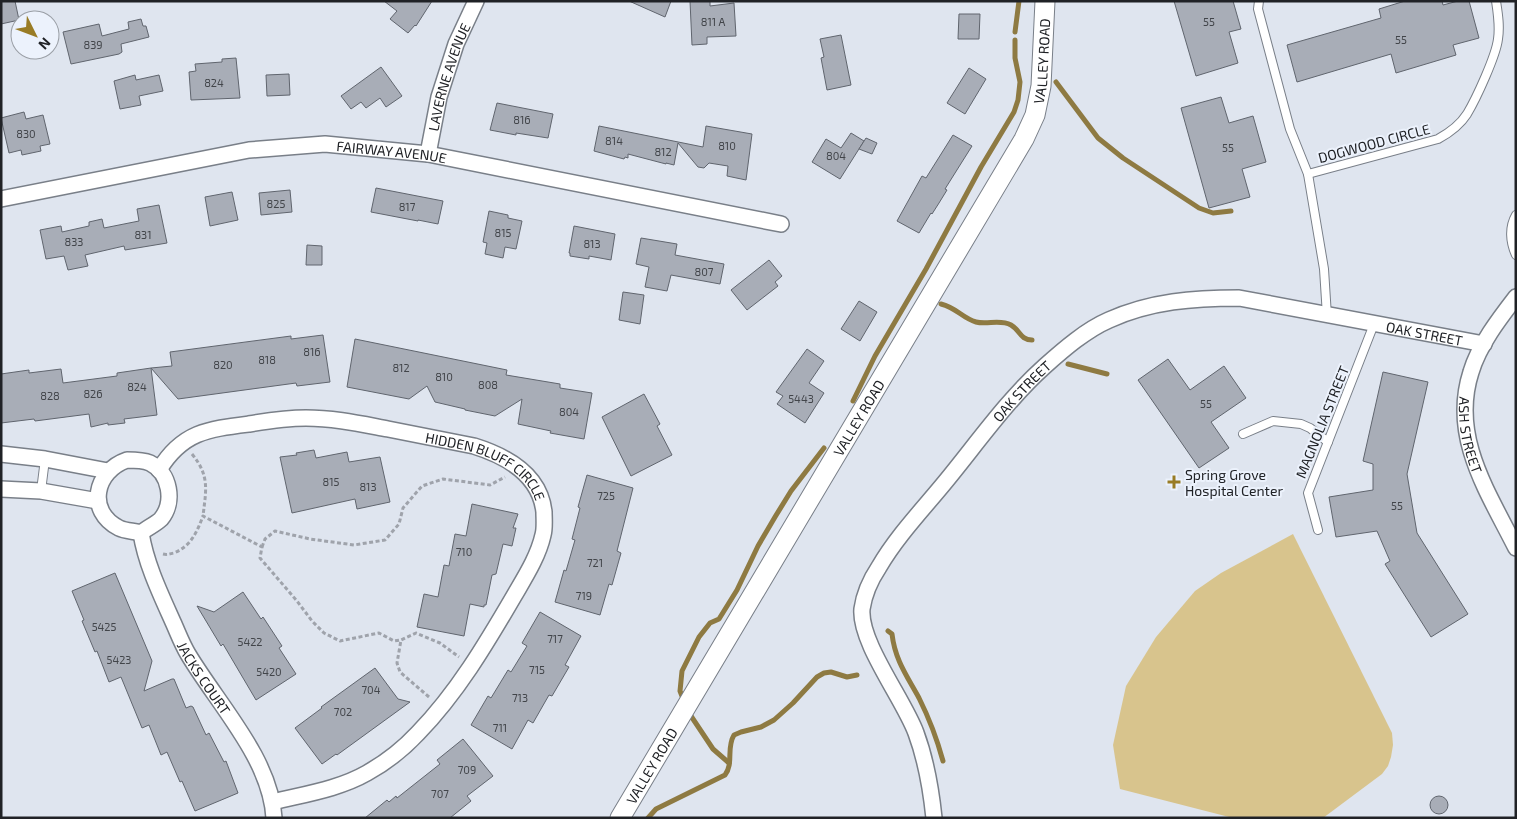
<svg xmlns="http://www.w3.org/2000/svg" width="1517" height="819" viewBox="0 0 1517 819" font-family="'Exo 2',sans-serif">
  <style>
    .green { fill: #d8c48d }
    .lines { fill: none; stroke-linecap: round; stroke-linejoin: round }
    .stream { stroke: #8e7a42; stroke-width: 5 }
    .building { fill: #a8adb7; stroke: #60656e }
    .service-casing { stroke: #797f88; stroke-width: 10 }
    .minor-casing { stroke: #797f88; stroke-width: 18 }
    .tertiary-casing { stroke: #797f88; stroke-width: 21 }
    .path { stroke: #9fa3ab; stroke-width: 3; stroke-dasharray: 4 2.5; stroke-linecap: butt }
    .service { stroke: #fff; stroke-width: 8 }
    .minor { stroke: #fff; stroke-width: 15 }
    .tertiary { stroke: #fff; stroke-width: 19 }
    .poi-dot { fill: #997c25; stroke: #ecf2fc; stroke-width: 2 }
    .labels { text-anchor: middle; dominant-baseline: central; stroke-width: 4; stroke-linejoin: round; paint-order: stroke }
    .number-label { font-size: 11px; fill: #42454a }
    .street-label { font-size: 14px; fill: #202226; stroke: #ecf2fc }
    .poi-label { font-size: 14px; fill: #202226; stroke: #ecf2fc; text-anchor: start }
  </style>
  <rect width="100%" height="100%" fill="#dfe5ef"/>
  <polygon class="green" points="1293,534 1392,733 1393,745 1391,757 1388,766 1382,774 1323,818 1233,818 1120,789 1113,745 1126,686 1156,637 1195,591 1221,573"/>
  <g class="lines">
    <g class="stream">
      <polyline points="1015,32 1019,1"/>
      <polyline points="1056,82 1098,138 1123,158 1199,208 1213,213 1231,211"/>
      <path d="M941 304C957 308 962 318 976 322 987 325 1000 319 1011 325 1020 330 1020 340 1032 340"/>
      <polyline points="1068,364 1107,374"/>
      <polyline points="853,401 875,356 926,269 981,167 1014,112 1018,100 1020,82 1015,58 1015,40"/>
      <path d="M888 631 892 634C895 660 907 676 919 698 929 718 937 739 943 761"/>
      <polyline points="684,701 680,691 682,671 699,637 710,623 719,619 737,590 758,546 775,517 791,491 824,448"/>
      <polyline points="689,713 713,749 729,763"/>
      <path d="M648 818 656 809 725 775C734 763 726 748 734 735L741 732 761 727 774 720 793 703 817 677 824 673 831 672 847 677 857 675"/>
    </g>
  </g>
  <g class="building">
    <polygon points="1,1 15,1 19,20 1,24"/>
    <polygon points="384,1 432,1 416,26 415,25 408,33 390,19 397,11"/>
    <polygon points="629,1 671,1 665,17"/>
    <polygon points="690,1 710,1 710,6 734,3 736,36 707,37 707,44 692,45"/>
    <polygon points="1174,1 1233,1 1241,29 1229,32 1238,63 1196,76"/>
    <polygon points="1405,1 1442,1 1443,5 1458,1 1469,1 1479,38 1453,45 1456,55 1396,73 1391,54 1297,82 1287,45 1381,18 1379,9"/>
    <polygon points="959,14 980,14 979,39 958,39"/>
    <polygon points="141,19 143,26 146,26 149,37 121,44 122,52 119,54 71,64 63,32 99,24 102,36 129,29 128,22"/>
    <polygon points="841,35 851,85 827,90 821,58 824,57 820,39"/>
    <polygon points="236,58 240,98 191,100 189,72 196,71 195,64 222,62 222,59"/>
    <polygon points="381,67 402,96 386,107 380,98 366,108 361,102 351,109 341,96"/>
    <polygon points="969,68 986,79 965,114 947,103"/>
    <polygon points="289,74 290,95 267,96 266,75"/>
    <polygon points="135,75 136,80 159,75 163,91 139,96 141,105 120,109 114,81"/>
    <polygon points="1221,97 1229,123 1253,116 1266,162 1242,169 1250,197 1209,208 1181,108"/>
    <polygon points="497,103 553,114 548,138 516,133 516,135 490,130"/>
    <polygon points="24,112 26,119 43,115 50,144 40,146 41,151 22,155 21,150 9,153 1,118"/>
    <polygon points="599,126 703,147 706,126 752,134 746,180 727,176 728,166 709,163 704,168 698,167 678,143 674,165 666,163 666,164 628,154 628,158 625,157 624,159 594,151"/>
    <polygon points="851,133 864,141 840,179 812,162 826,139 841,148"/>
    <polygon points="953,135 972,146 945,189 947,190 939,203 932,214 931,213 919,233 897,221 922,176 926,178"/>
    <polygon points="866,138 877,143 872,154 859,149"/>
    <polygon points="376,188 443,201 438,224 418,220 418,221 371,212"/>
    <polygon points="290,190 292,212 261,215 259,193"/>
    <polygon points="232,192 238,220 210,226 205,197"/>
    <polygon points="159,205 167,243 125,250 124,246 85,255 88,266 68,270 64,256 46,259 40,230 61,226 62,232 89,226 89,222 102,219 104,228 139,221 137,209"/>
    <polygon points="489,211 508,215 508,218 522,221 516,249 505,247 503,258 485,254 487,243 483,242"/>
    <polygon points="574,226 615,234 611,260 589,256 589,259 570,256 570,253 569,253"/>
    <polygon points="641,238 677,244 675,255 724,264 720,284 671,275 667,291 645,287 649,267 636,264"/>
    <polygon points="307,245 322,246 322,265 306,265"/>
    <polygon points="769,260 782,276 775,282 778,286 747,310 731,290"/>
    <polygon points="623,292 644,295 640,324 619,320"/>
    <polygon points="859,301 877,312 860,341 841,329"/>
    <polygon points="323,335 330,382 297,386 296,383 178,399 151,368 172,366 170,352 291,336 291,339"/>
    <polygon points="355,339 507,370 506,375 560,384 560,388 592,393 584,439 550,433 551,431 518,424 522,399 495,416 465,410 465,409 435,402 427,386 409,399 347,387"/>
    <polygon points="807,349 824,361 809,383 824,393 805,423 777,404 783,396 776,392"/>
    <polygon points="1168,359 1190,390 1224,366 1246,398 1211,422 1229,448 1199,468 1138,380"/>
    <polygon points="151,368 157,415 124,419 125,423 108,425 108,423 91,427 89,414 35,421 34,419 1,423 1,374 29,370 29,373 61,369 63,383 117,376 117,373"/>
    <polygon points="1383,372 1428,382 1407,474 1417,533 1468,614 1431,637 1385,564 1390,561 1377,531 1336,537 1329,497 1373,490 1373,464 1363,461"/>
    <polygon points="644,394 660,424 657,426 672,455 631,476 602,417"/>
    <polygon points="314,450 316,458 347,452 349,462 380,457 390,502 357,509 355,499 292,513 280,457 297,455 296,453"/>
    <polygon points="587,475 633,488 617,551 621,553 612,585 609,584 600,615 555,602 564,570 566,571 575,540 572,539 580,508 578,507"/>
    <polygon points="472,504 518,514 513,528 516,528 512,546 503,544 496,574 492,575 486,605 484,605 484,607 470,604 464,636 417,627 424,594 438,597 444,565 449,566 455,534 466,536"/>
    <polygon points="115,573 152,661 144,691 172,679 174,679 186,708 191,706 193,707 206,735 209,733 224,762 226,761 238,793 195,811 182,781 180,782 167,752 161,755 149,725 142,728 121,677 109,682 97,651 95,652 82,621 84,620 72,591"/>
    <polygon points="243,592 261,619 263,617 282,646 279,648 296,674 256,700 223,644 221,646 197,606 214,612"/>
    <polygon points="540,612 581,636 565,665 569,667 552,696 549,695 533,723 528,720 512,749 471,725 488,696 491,698 508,670 511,672 527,646 522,643"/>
    <polygon points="375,668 398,699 410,702 337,755 336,754 322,764 295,728 322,708 321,707"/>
    <polygon points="463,739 493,776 467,796 471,801 450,818 365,818 387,800 389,802 396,796 397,798 440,764 437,760"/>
    <circle cx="1439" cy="805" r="9"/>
  </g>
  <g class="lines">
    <defs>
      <g id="service">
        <polyline points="1259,1 1258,9 1290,129 1308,174 1324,269 1327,316"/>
        <path d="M1308 174 1438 139C1449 133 1460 125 1467 114 1476 99 1496 56 1498 39 1500 26 1498 14 1496 1"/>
        <path d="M1516 215C1509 227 1510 242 1516 255"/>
        <polyline points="1243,434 1273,421 1301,424 1310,428 1328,442"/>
        <polyline points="41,491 45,459"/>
        <polyline points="1318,530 1308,493 1374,324"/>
      </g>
      <g id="minor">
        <path id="s1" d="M428 154 439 97 456 44 476 1"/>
        <path id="s2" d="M1 199 249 150 325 144 428 154 781 224"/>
        <path id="s3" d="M1516 297C1499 319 1479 345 1471 372 1450 437 1488 492 1516 548"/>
        <polyline points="1,454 45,459 108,471"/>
        <path d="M127 460C135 460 143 460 150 463 170 473 175 502 161 519 156 524 147 528 141 533 134 531 125 531 119 528 86 511 95 471 127 460Z"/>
        <path id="s4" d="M159 470C182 432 208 429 249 424 267 421 287 418 306 418 334 418 361 424 388 429 417 435 445 440 474 446 506 456 540 474 544 512 544 519 545 528 543 535 538 557 525 577 514 596 486 644 457 693 418 733 404 748 385 763 367 773 339 789 305 794 273 802"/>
        <polyline points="1,489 41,491 98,501"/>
        <path id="s5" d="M141 533C146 564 160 593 173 622 178 633 182 644 188 654 217 703 271 759 274 818"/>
        <path id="s6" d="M934 818C931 789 926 760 916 733 904 700 859 642 862 609 864 595 871 579 879 567 897 536 924 508 946 481 978 442 1008 399 1045 366 1064 349 1086 330 1109 320 1151 301 1194 298 1239 298L1484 344"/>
      </g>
      <g id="tertiary">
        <path id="s7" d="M620 818 1024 139 1035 115 1041 86 1045 1"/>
      </g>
    </defs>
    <use href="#service" class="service-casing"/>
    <use href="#minor" class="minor-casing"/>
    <use href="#tertiary" class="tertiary-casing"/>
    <g class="path">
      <path d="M192 454C210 476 206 490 203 516"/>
      <polyline points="262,547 265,539 275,531 310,539 354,545 385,540 399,524 403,508 422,486 443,479 490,485 505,477"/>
      <path d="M163 554C167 555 169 554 174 553 191 546 197 532 203 516L262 547 260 558 297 601 312 621 324 633 340 641 379 633 394 641 401 640"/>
      <polyline points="429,697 400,672 397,663 401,640 416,633 440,643 459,657"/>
    </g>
    <use href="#service" class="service"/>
    <use href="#minor" class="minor"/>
    <use href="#tertiary" class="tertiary"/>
  </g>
  <path class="poi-dot" d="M1171.5 474.5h5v5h5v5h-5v5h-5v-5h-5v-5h5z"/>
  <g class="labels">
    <g class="number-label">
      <text x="713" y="21">811 A</text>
      <text x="1209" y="21">55</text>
      <text x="1401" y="39">55</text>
      <text x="93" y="44">839</text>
      <text x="214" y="82">824</text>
      <text x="522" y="119">816</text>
      <text x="26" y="133">830</text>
      <text x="614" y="140">814</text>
      <text x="727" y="145">810</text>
      <text x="1228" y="147">55</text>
      <text x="663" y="151">812</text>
      <text x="836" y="155">804</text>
      <text x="276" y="203">825</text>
      <text x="407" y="206">817</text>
      <text x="503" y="232">815</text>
      <text x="143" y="234">831</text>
      <text x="74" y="241">833</text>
      <text x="592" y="243">813</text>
      <text x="704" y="271">807</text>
      <text x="312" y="351">816</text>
      <text x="267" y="359">818</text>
      <text x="223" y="364">820</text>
      <text x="401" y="367">812</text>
      <text x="444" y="376">810</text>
      <text x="488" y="384">808</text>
      <text x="137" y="386">824</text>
      <text x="93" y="393">826</text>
      <text x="50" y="395">828</text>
      <text x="801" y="398">5443</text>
      <text x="1206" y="403">55</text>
      <text x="569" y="411">804</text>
      <text x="331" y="481">815</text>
      <text x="368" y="486">813</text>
      <text x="606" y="495">725</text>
      <text x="1397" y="505">55</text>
      <text x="464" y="551">710</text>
      <text x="595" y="562">721</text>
      <text x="584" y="595">719</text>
      <text x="104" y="626">5425</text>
      <text x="555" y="638">717</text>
      <text x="250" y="641">5422</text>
      <text x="119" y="659">5423</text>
      <text x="537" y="669">715</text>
      <text x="269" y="671">5420</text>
      <text x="371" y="689">704</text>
      <text x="520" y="697">713</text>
      <text x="343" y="711">702</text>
      <text x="500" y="727">711</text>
      <text x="467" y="769">709</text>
      <text x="440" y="793">707</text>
    </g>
    <g class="street-label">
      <text stroke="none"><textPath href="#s7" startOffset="871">VALLEY ROAD</textPath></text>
      <text stroke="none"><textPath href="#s1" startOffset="80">LAVERNE AVENUE</textPath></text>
      <text transform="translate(1374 143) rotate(-15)">DOGWOOD CIRCLE</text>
      <text stroke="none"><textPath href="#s2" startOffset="396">FAIRWAY AVENUE</textPath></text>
      <text stroke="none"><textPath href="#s6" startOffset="931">OAK STREET</textPath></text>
      <text stroke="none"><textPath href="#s6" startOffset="496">OAK STREET</textPath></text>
      <text stroke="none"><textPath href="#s7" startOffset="466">VALLEY ROAD</textPath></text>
      <text transform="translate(1322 422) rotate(-68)">MAGNOLIA STREET</text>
      <text stroke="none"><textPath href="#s3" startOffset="152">ASH STREET</textPath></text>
      <text stroke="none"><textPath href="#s4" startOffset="354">HIDDEN BLUFF CIRCLE</textPath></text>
      <text stroke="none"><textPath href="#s5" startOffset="159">JACKS COURT</textPath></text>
      <text stroke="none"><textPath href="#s7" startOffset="61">VALLEY ROAD</textPath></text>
    </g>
    <g class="poi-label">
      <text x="1185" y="474">Spring Grove<tspan x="1185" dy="16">Hospital Center</tspan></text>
    </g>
  </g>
  <rect width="1517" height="819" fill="none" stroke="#202226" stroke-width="5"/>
  <g transform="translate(35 35) rotate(132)"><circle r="24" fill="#ecf2fc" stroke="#9a9fa6"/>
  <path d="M0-4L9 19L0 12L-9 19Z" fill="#997c25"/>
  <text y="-8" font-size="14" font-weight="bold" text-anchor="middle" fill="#202226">N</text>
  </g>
</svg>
